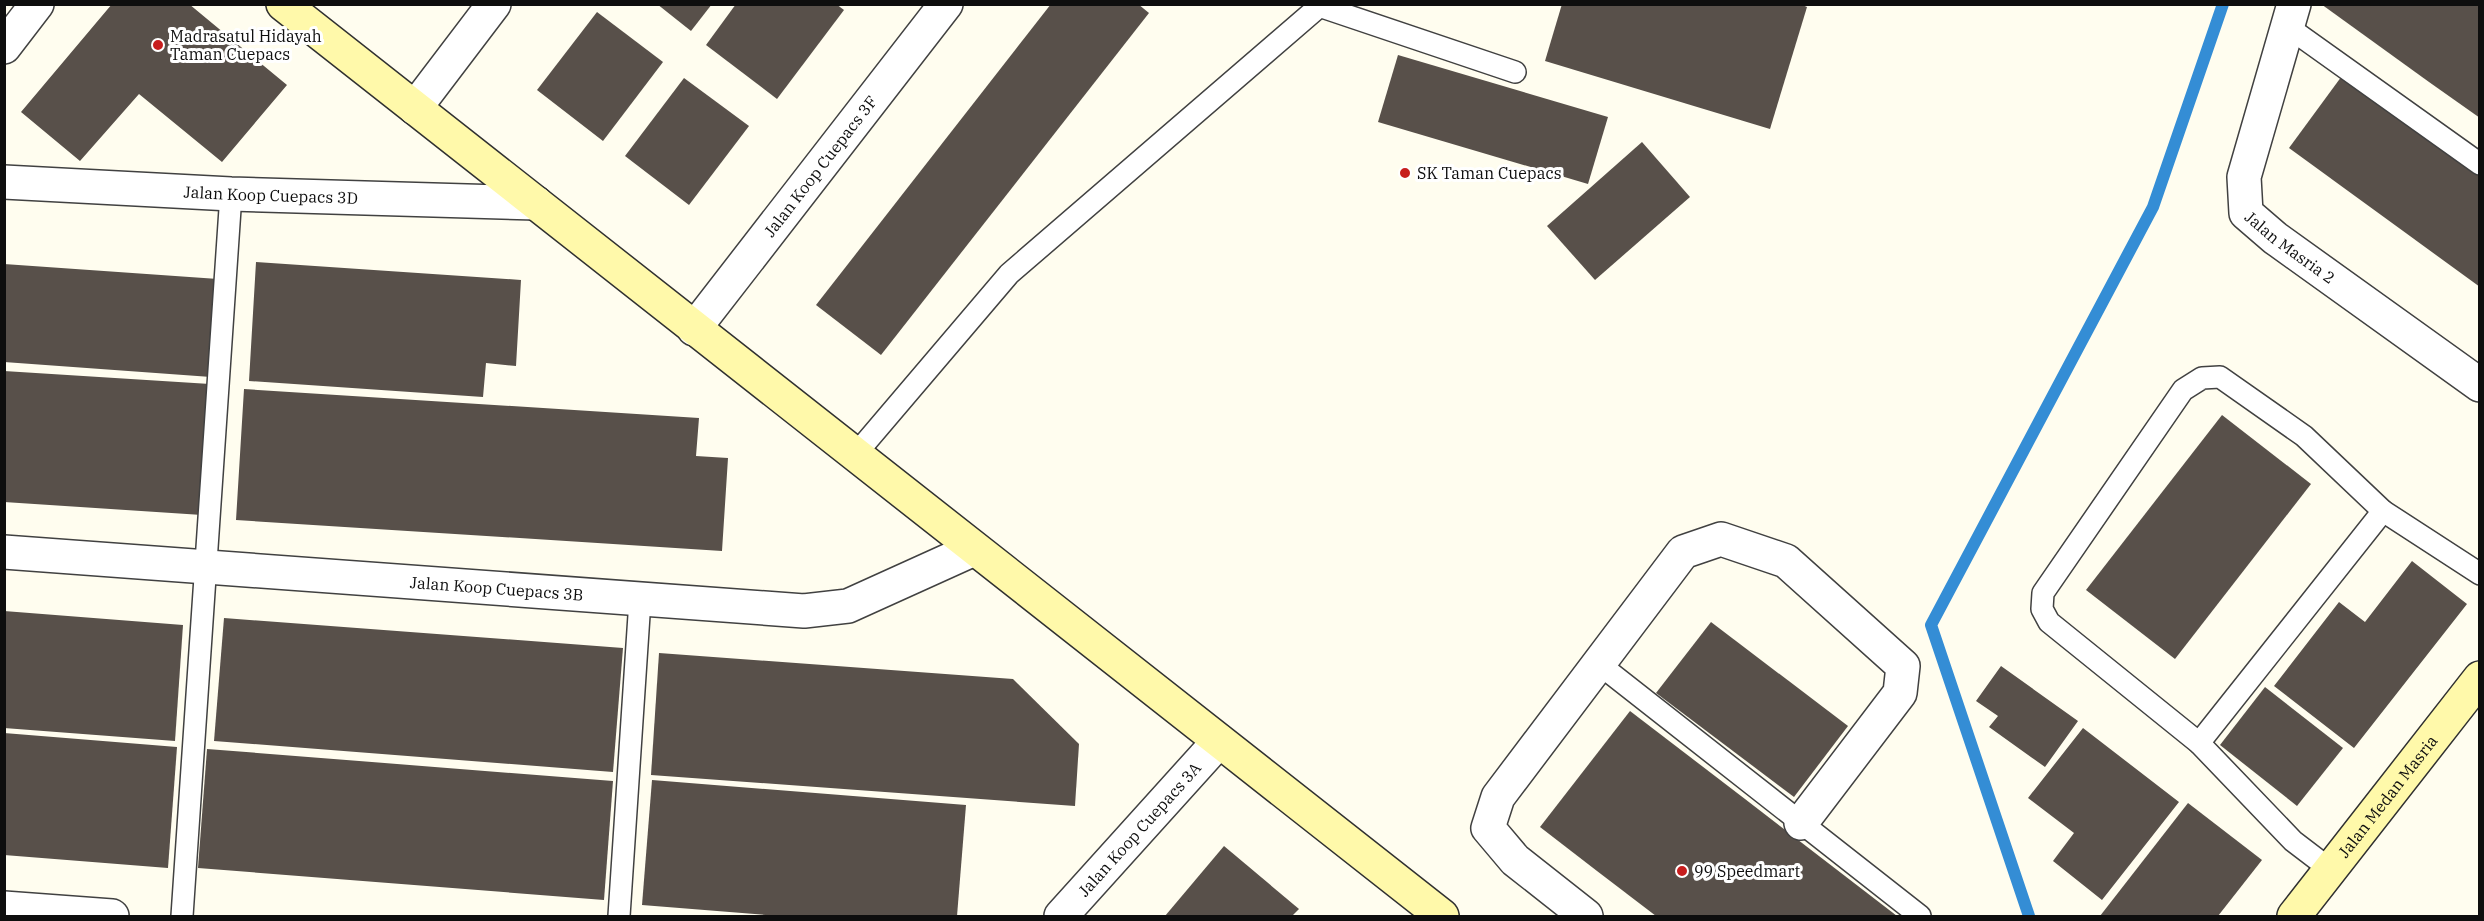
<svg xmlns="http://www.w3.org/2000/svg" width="2484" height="921" viewBox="0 0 2484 921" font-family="'IBM Plex Serif',serif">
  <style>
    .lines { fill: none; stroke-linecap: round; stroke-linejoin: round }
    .stream { stroke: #348dd5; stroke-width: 12 }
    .building { fill: #58504a }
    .lane-casing { stroke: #414141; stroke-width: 24 }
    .street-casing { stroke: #414141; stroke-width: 36 }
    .secondary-casing { stroke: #303030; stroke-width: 36 }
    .lane { stroke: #fff; stroke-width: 21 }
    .street { stroke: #fff; stroke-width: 33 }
    .secondary { stroke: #fff9aa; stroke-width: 33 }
    .poi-dot { fill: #c71e1e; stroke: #fff; stroke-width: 2 }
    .labels { text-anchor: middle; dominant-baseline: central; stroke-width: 6; stroke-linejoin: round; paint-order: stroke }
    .poi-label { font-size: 16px; fill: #0e0e0e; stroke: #fff; text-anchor: start }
    .street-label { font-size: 16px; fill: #0e0e0e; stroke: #fff }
  </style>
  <rect width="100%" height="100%" fill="#fffdef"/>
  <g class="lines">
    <polyline class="stream" points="2029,916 1931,625 2153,207 2223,4"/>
  </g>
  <g class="building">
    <polygon points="112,4 189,4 287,85 222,162 139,94 80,161 21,112"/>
    <polygon points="657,4 712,4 691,31"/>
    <polygon points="736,4 836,4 844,10 777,99 706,45"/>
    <polygon points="1051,4 1138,4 1149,13 881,355 816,305"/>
    <polygon points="1562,4 1800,4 1807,7 1770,129 1545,61"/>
    <polygon points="2321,4 2478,4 2480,118 2429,82"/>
    <polygon points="597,12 663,62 603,141 537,90"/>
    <polygon points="1398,55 1608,117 1588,184 1378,122"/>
    <polygon points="2347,69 2480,166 2480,287 2289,148"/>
    <polygon points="684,78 749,126 689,205 625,156"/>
    <polygon points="1642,142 1690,197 1595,280 1547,226"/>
    <polygon points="256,262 521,280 516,366 486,363 483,397 249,381"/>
    <polygon points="4,264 218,279 211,377 4,362"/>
    <polygon points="4,371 210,384 202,515 4,502"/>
    <polygon points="244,389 699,418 696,456 728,458 722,551 236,520"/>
    <polygon points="2222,415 2311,484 2175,659 2086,590"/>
    <polygon points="2412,561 2467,604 2354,748 2274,686 2339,602 2365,622"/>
    <polygon points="4,611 183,625 175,741 4,728"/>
    <polygon points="224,618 623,648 613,772 214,741"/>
    <polygon points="1711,622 1848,726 1794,797 1656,693"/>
    <polygon points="659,653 1013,679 1079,744 1075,806 651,775"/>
    <polygon points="2001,666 2078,721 2045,767 1989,727 1998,716 1976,701"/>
    <polygon points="2265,687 2343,748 2297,806 2220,745"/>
    <polygon points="1630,711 1745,799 1897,916 1656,916 1597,871 1540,827"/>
    <polygon points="2083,728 2179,802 2102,900 2053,861 2074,833 2028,798"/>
    <polygon points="4,733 177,747 168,868 4,855"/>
    <polygon points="207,749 613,781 604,900 198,868"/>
    <polygon points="652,780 966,805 957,916 779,916 642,905"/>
    <polygon points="2188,803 2262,860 2218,916 2100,916"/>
    <polygon points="1224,846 1299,909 1292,916 1165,916"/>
  </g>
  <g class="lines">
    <defs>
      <g id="lane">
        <polyline points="1319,6 1515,72"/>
        <polyline points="2288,27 2480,164"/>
        <polyline points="855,455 1009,274 1322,4"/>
        <polyline points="1599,664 1920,916"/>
        <polyline points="2199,743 2383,511"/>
        <polyline points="2331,870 2293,841 2199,743 2049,622 2042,609 2043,593 2183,390 2202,378 2220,377 2304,436 2383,511 2480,574"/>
        <polyline points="182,916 231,194"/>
        <polyline points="619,916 640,600"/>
      </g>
      <g id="street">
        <path id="s1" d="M2294 4 2244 177 2246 213 2275 238 2480 385"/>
        <polyline points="4,47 37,4"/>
        <polyline points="415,108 494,4"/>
        <path id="s2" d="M4 182 231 194 536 203"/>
        <path id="s3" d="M694 329 946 4"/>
        <path id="s4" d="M4 552 804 611 848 606 974 549"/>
        <polyline points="4,908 112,916"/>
        <path id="s5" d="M1061 916 1219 741"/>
        <polyline points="1586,916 1515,860 1488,828 1498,797 1683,552 1721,539 1786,561 1903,666 1900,693 1801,823"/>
      </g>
      <g id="secondary">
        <polyline points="283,4 1442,916"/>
        <path id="s6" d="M2294 916 2480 678"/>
      </g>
    </defs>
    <use href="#lane" class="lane-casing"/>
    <use href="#street" class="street-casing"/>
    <use href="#secondary" class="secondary-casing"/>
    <use href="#lane" class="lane"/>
    <use href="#street" class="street"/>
    <use href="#secondary" class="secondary"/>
  </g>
  <g class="poi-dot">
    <circle cx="158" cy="45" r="6"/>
    <circle cx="1405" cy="173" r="6"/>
    <circle cx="1682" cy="871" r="6"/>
  </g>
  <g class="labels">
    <g class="poi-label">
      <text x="170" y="36">Madrasatul Hidayah<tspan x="170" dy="18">Taman Cuepacs</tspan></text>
      <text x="1417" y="173">SK Taman Cuepacs</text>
      <text x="1694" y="871">99 Speedmart</text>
    </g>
    <g class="street-label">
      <text stroke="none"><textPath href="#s3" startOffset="206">Jalan Koop Cuepacs 3F</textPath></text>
      <text stroke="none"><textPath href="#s2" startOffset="267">Jalan Koop Cuepacs 3D</textPath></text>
      <text stroke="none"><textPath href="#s1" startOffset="272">Jalan Masria 2</textPath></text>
      <text stroke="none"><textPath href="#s4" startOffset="494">Jalan Koop Cuepacs 3B</textPath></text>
      <text stroke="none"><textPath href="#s6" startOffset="152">Jalan Medan Masria</textPath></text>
      <text stroke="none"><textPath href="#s5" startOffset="117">Jalan Koop Cuepacs 3A</textPath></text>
    </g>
  </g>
  <rect width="2484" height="921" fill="none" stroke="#0e0e0e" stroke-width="12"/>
</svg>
